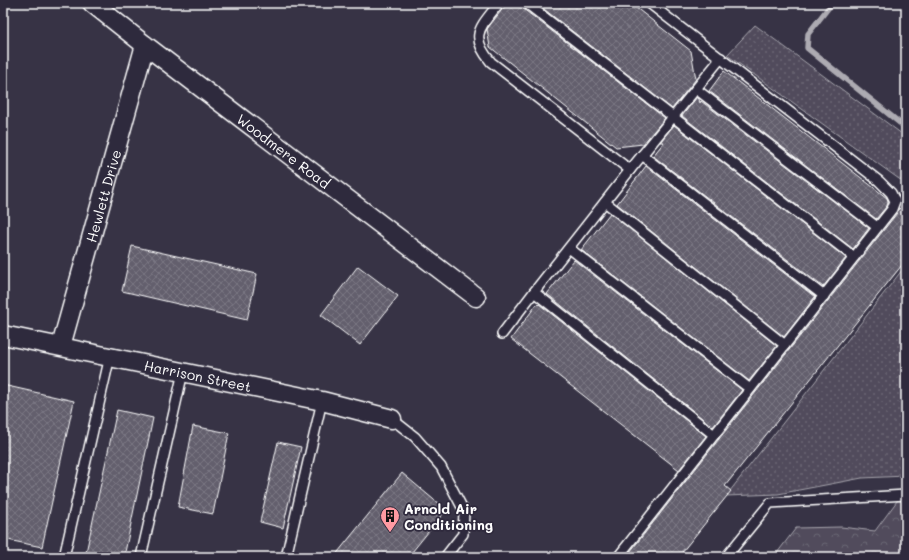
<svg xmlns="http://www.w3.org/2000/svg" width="909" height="560" viewBox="0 0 909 560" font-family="Mali,sans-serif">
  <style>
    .grass { fill: url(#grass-dots); stroke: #a8a6ae }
    .forest { fill: url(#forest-crowns); stroke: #a8a6ae }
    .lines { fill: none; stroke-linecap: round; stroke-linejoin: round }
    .stream { stroke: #adabb2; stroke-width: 5.5 }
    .building { fill: url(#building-cross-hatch); stroke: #fff }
    .lane-casing { stroke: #fff; stroke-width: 12 }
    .street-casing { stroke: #fff; stroke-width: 21 }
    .lane { stroke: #2f2a3d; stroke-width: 9 }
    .street { stroke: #2f2a3d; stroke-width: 18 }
    .labels { text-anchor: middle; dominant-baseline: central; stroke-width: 3.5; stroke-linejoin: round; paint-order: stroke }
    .street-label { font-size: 14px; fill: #fff; stroke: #2f2a3d }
    .poi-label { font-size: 14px; font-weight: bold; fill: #fff; stroke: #2f2a3d; text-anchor: start }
  </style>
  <defs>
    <pattern id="grass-dots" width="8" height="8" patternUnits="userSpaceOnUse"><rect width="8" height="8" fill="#514c5c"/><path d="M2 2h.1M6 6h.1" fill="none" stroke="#6b6774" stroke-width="1.8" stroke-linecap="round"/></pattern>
    <pattern id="forest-crowns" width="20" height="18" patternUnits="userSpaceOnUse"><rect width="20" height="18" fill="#514c5c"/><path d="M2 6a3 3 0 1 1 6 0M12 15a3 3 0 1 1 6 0" fill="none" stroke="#6b6774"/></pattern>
    <pattern id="building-cross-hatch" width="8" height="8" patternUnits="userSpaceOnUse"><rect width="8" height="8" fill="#635f6d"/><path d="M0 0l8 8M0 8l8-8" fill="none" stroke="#7a7783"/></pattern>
  </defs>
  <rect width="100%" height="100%" fill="#373345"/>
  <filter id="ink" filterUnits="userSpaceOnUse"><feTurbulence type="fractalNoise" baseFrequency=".025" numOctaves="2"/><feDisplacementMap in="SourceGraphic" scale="8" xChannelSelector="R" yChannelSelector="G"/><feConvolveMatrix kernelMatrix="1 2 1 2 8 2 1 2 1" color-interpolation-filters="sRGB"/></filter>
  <g filter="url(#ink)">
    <g class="grass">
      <polygon points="755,25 906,137 906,184 727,55"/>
      <polygon points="906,265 906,476 862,478 778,494 726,496"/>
    </g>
    <polygon class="forest" points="897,501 906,501 906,557 774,557 796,528 841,527 875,531"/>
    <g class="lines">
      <polyline class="stream" points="832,3 808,34 807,48 906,128"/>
    </g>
    <g class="building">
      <polygon points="505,3 520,3 522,8 665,118 643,144 616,147 490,47 487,29 504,7"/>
      <polygon points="536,3 630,3 691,51 696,79 672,109"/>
      <polygon points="724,71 887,198 888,201 887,206 876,219 709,91"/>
      <polygon points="697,97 699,99 700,103 701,101 869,228 853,249 682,116"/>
      <polygon points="674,125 846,258 823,287 653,156 664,142 660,142"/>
      <polygon points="646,166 815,297 784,337 617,204"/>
      <polygon points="899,208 906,213 906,260 725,486 731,491 678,557 626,557 897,213"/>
      <polygon points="610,213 777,346 749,381 581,250"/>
      <polygon points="132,246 257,274 247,320 122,291"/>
      <polygon points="574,260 742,390 713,427 547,294"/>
      <polygon points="358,266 398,296 360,345 321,315"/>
      <polygon points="537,304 538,305 539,304 706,436 679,470 511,339"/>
      <polygon points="3,385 74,401 42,547 3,539"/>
      <polygon points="117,410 153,418 124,557 85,557"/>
      <polygon points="193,426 229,433 213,514 178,507"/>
      <polygon points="278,442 301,447 283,528 260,522"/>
      <polygon points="402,473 446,510 408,557 334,557"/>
    </g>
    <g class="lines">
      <defs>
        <g id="lane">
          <path d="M499 3C481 27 468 35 491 62L630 170"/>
          <polyline points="526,3 854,257"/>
          <polyline points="696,89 877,227"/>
          <polyline points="642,155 824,296"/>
          <polyline points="605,202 785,345"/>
          <polyline points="569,248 750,389"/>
          <polyline points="502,334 534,292"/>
          <polyline points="392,419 415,437 441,467 464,511 463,534 445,557"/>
          <polyline points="714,435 534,292 630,170 721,58"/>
          <polyline points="64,557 110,356"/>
          <polyline points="141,557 183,372"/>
          <polyline points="195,557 195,556"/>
          <polyline points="286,557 322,401"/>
          <polyline points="618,557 892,209 895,201 891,193 879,181 649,3"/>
          <polyline points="726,557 770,503 906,495"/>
        </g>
        <g id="street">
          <path id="s1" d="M92 3 145 45 476 297"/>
          <path id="s2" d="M3 335 322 401 392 419"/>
          <path id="s3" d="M61 346 145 45"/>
        </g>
      </defs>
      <use href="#lane" class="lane-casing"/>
      <use href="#street" class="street-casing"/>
      <use href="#lane" class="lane"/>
      <use href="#street" class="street"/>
    </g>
  </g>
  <defs>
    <symbol id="building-pin" viewBox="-11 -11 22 30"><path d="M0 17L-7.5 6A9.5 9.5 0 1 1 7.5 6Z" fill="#ff9aa2" stroke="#2f2a3d"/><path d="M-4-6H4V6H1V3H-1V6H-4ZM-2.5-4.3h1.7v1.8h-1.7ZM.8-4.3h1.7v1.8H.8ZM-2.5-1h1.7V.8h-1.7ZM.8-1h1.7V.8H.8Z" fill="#111"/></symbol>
  </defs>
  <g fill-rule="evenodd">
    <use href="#building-pin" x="379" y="505" width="22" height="30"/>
  </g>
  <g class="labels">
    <g class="street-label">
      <text stroke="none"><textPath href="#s1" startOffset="242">Woodmere Road</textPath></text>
      <text stroke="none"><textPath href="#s3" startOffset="156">Hewlett Drive</textPath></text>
      <text stroke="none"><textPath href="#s2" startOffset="199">Harrison Street</textPath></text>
    </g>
    <g class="poi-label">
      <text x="404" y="508">Arnold Air<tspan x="404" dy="16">Conditioning</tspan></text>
    </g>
  </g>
  <rect width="909" height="560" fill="none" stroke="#2f2a3d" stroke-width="16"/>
  <rect x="8" y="8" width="893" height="544" fill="none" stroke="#fff" stroke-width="1.5" filter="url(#ink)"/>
</svg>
